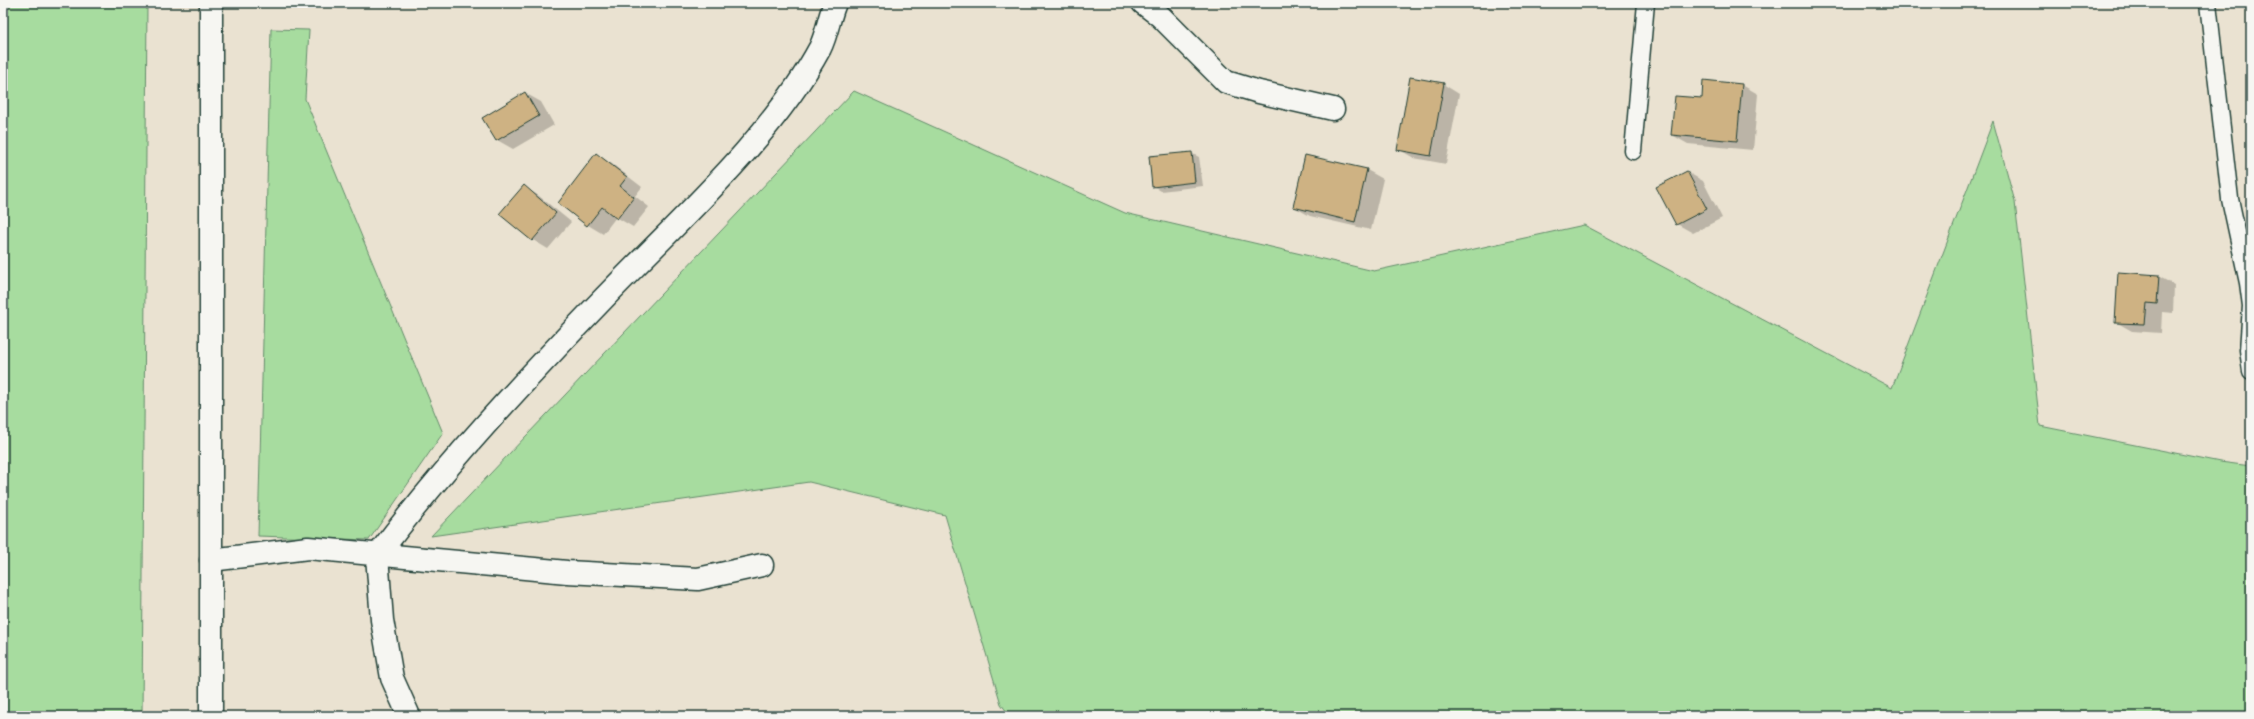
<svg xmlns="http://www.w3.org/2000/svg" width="2254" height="719" viewBox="0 0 2254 719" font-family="Mali,sans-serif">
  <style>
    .green { fill: #a7dc9f; stroke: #638c6a }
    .shadow { fill: #0003 }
    .building { fill: #ceb283; stroke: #1f3d34 }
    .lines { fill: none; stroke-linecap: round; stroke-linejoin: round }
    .lane-casing { stroke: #1f3d34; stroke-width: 19 }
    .street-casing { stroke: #1f3d34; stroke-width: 25 }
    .secondary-casing { stroke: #1f3d34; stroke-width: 25 }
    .lane { stroke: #f6f6f2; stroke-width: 16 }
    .street { stroke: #f6f6f2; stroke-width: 22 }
    .secondary { stroke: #f6f6f2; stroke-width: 22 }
  </style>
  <rect width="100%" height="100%" fill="#eae2d1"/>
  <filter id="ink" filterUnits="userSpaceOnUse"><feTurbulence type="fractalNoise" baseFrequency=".025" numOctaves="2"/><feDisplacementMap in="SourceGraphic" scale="8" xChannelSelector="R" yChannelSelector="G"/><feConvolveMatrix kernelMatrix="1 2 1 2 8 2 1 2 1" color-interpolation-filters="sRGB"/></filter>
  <g filter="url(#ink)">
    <g class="green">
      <polygon points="3,3 147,3 142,716 3,716"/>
      <polygon points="271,29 309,30 305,99 443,433 369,540 258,536"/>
      <polygon points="854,91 1125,213 1374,271 1584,225 1892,388 1993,121 2015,202 2040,426 2220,462 2251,466 2251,716 1010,716 1001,704 945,515 809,482 431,536"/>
    </g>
    <g class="shadow">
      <polygon points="1704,81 1742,85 1758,94 1753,150 1688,144 1672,135 1702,99"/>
      <polygon points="1443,84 1459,94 1446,164 1414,158 1398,149"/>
      <polygon points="525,93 541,102 554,125 513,149 497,140 484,118"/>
      <polygon points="1191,153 1199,157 1203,186 1161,191 1153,186"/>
      <polygon points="597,155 612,164 642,187 635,196 649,207 633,227 616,217 603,234 588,225"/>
      <polygon points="1306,156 1367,170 1383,179 1371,230 1310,216 1294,207"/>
      <polygon points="1687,172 1703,181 1722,218 1693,233 1677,224"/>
      <polygon points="524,187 539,196 571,222 548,249 533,240"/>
      <polygon points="2158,276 2174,285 2173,313 2162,312 2161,333 2132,331 2116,322"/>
    </g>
    <g class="building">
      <polygon points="1410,77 1444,83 1431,156 1397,150"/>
      <polygon points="1703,80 1742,84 1737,141 1671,135 1675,96 1702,98"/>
      <polygon points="525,92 539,116 496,141 482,118"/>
      <polygon points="1192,152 1195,182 1152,187 1149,156"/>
      <polygon points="596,153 627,177 620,186 634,197 617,219 602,207 587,226 558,203"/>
      <polygon points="1305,155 1367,169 1355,222 1293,207"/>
      <polygon points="1687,171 1707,209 1676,225 1656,187"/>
      <polygon points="524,185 556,213 532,241 499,214"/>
      <polygon points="2118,272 2159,275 2157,304 2147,303 2145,324 2115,323"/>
    </g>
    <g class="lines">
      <defs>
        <g id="lane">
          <polyline points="2208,3 2230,199 2248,283 2251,306 2248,350 2251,371"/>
          <polyline points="1633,151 1646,3"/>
        </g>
        <g id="street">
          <polyline points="1143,3 1160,16 1226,82 1259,92 1333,109"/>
          <polyline points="211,560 308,548 567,572 698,579 762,565"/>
          <path d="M409 716 392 678 382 620 377 556C446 464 525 380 605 297 677 222 771 139 820 48 827 34 829 17 835 3"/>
        </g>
        <polyline id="secondary" points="211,716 211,3"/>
      </defs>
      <use href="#lane" class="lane-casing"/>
      <use href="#street" class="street-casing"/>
      <use href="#secondary" class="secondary-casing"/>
      <use href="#lane" class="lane"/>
      <use href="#street" class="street"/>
      <use href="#secondary" class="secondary"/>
    </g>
  </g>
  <rect width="2254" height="719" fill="none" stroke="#f6f6f2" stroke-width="16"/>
  <rect x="8" y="8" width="2238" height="703" fill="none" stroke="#1f3d34" stroke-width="1.5" filter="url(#ink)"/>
</svg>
